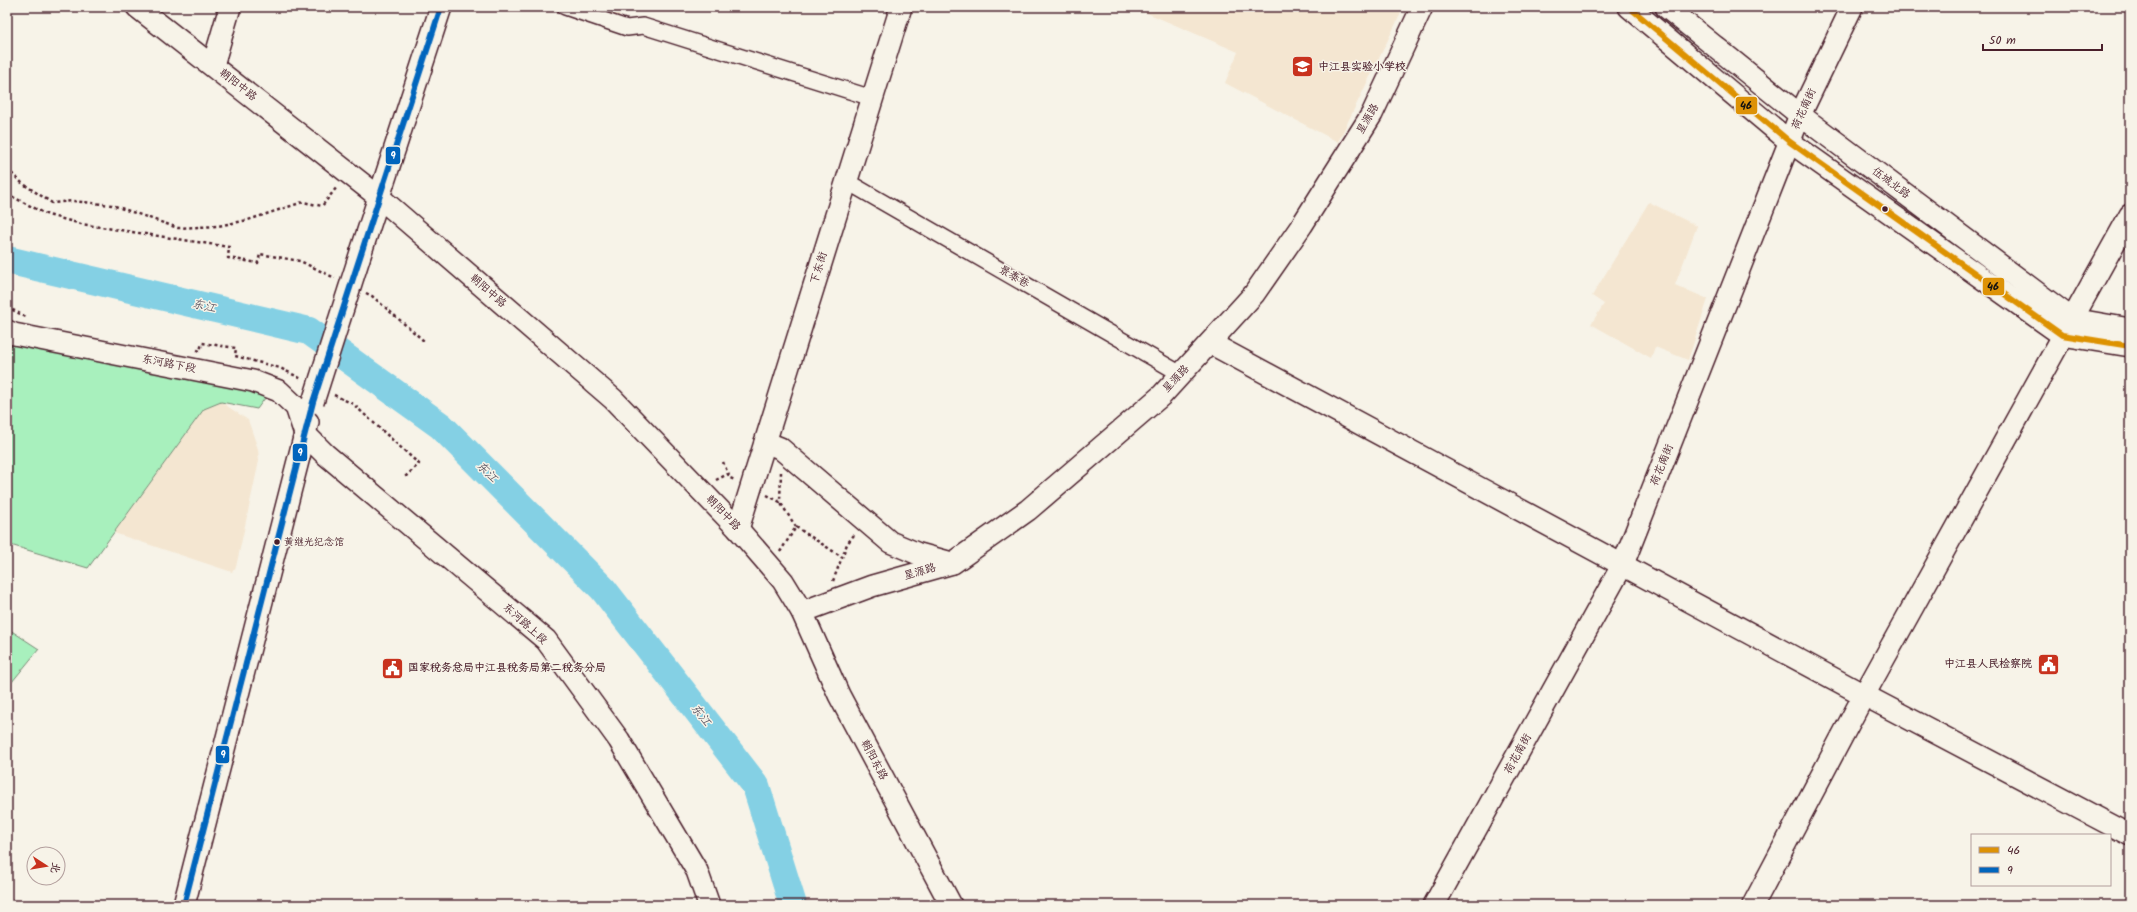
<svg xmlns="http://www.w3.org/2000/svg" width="2137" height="912" viewBox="0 0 2137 912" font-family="Kalam,'LXGW WenKai TC',sans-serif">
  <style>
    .built { fill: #f4e6d1 }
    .green { fill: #a8f0bd; stroke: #798874 }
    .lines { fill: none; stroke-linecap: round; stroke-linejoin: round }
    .river { stroke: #84d0e4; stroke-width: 28 }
    .street-casing { stroke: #4a1f2b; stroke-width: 18 }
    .secondary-casing { stroke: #4a1f2b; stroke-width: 24 }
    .path { stroke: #4a1f2b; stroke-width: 2.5; stroke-dasharray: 3 3; stroke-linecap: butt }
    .street { stroke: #f7f3e8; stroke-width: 15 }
    .secondary { stroke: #f7f3e8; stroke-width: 21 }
    .secondary-bridge-casing { stroke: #4a1f2b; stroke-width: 24; stroke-linecap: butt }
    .secondary-bridge { stroke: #f7f3e8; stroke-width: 21 }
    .bus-1-casing { stroke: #f7f3e8; stroke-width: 9 }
    .bus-2-casing { stroke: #f7f3e8; stroke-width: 9 }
    .bus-1 { stroke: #dd9206; stroke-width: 6 }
    .bus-2 { stroke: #0065bd; stroke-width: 6 }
    .bus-dot { fill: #4a1f2b; stroke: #f7f3e8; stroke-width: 1.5 }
    .labels { text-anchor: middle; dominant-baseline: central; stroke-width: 3; stroke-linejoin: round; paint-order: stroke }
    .bus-label { font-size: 10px; fill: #4a1f2b; stroke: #f7f3e8; text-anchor: start }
    .poi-label { font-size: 11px; font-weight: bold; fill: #4a1f2b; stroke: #f7f3e8; text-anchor: start }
    .street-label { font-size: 11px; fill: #4a1f2b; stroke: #f7f3e8 }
    .water-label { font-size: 12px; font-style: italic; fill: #5b5462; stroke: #f7f3e8 }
    .line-badge { stroke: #f7f3e8; stroke-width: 1.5 }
    .badge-label { font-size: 11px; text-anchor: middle; font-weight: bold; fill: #fff }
    .pale-badge-label { font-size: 11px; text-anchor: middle; font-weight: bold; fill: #111 }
  </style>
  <rect width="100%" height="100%" fill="#f7f3e8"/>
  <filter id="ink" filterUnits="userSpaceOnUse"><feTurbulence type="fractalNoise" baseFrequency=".025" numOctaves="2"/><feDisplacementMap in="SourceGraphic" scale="8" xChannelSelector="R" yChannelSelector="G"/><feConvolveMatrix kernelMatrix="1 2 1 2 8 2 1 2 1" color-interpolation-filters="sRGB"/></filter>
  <g filter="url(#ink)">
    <g class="built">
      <polygon points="584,7 622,7 618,19"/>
      <polygon points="1133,7 1404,7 1338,142 1225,83 1238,52"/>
      <polygon points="1649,202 1697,226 1675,285 1708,299 1688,360 1655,347 1651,358 1591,324 1604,304 1592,296"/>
      <polygon points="221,402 248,420 258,449 259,461 236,567 232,572 114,533 204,409"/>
    </g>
    <g class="green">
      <polygon points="7,340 268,394 257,409 221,402 204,409 88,568 7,544"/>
      <polygon points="7,628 39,649 7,688"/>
    </g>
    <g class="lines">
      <polyline class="river" points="7,260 309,331 441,426 603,589 756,786 793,905"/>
      <defs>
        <g id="street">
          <polyline points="565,7 627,28 643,26 872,98"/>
          <polyline points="846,181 1181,374"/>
        </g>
        <g id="secondary">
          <polyline points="137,7 379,197 613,399 738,529 783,581 802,612 839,695 951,905"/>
          <polyline points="1629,7 1790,142 2062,335 2130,346"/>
          <polyline points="1666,7 1800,115 2072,319 2130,329"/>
          <polyline points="213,65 230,7"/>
          <polyline points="361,252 441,7"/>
          <polyline points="7,331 14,334 253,381 279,391 296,407 305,434 325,454 546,640 619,740 697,871 709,905"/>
          <polyline points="1210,343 1864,695 2130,835"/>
          <polyline points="765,442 780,448 890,542 916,553 952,563"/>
          <polyline points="738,529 901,7"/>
          <polyline points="802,612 872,586 953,563 1028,510 1162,395 1254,294 1302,225 1372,114 1422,7"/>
          <polyline points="184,905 308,422"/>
          <polyline points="1434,905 1623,564 1800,115 1852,7"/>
          <polyline points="1753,905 1864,695 2130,215"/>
        </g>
      </defs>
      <use href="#street" class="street-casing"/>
      <use href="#secondary" class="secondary-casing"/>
      <g class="path">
        <polyline points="7,169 22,183 52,203 73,201 112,205 178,228 218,226 248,220 303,202 322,206 337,187"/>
        <polyline points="7,194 48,215 81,224 229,247 228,258 258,263 260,254 300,261 335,278"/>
        <polyline points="366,293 372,296 424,341"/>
        <polyline points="7,307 26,317"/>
        <polyline points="197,350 200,351 202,343 236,348 235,356 280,368 302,379"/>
        <polyline points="334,395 353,404 419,464 405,477"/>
        <polyline points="723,462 730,478 735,480"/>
        <polyline points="716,480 728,474"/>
        <polyline points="767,495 780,502 781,472"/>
        <polyline points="796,527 842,557"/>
        <polyline points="780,552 796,527 780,502"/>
        <polyline points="833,581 847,544 854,535"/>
      </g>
      <use href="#street" class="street"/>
      <use href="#secondary" class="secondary"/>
      <defs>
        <polyline id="secondary-bridge" points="313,402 361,252"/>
      </defs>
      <use href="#secondary-bridge" class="secondary-bridge-casing"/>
      <use href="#secondary-bridge" class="secondary-bridge"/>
      <defs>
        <polyline id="bus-1" points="1629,7 1790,142 2062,335 2130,346"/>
        <polyline id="bus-2" points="184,905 313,402 441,7"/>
      </defs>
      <use href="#bus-1" class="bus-1-casing"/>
      <use href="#bus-2" class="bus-2-casing"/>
      <use href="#bus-1" class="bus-1"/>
      <use href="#bus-2" class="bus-2"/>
    </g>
  </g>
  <defs>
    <symbol id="school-square" viewBox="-11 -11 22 22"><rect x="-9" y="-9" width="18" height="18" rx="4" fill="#c8321e" stroke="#f7f3e8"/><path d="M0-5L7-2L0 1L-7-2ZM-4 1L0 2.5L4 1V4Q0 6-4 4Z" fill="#fff"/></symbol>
    <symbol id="civic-square" viewBox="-11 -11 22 22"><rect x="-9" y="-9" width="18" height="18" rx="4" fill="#c8321e" stroke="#f7f3e8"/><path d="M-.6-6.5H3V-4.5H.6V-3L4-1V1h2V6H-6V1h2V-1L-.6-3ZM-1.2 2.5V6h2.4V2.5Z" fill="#fff"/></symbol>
  </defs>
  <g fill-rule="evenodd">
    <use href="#school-square" x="1290" y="54" width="25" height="25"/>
    <use href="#civic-square" x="2036" y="652" width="25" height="25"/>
    <use href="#civic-square" x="380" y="656" width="25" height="25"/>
  </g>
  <g class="bus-dot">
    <circle cx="1885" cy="209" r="3.5"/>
    <circle cx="277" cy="542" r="3.5"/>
  </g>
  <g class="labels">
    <g class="bus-label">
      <text x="284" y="542">黄继光纪念馆</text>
    </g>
    <g class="poi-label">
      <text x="1318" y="67">中江县实验小学校</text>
      <text x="2032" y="664" text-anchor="end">中江县人民检察院</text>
      <text x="408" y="668">国家税务总局中江县税务局第二税务分局</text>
    </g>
    <g class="street-label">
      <text transform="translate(238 85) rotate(38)">朝阳中路</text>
      <text transform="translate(1804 109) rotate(-66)">荷花南街</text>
      <text transform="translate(1368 119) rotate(-60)">星源路</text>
      <text transform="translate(1891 183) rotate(37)">伍城北路</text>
      <text transform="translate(819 268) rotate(-73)">下东街</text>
      <text transform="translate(1014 277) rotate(30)">景泰巷</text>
      <text transform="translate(488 291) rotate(41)">朝阳中路</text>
      <text transform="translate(169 364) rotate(11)">东河路下段</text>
      <text transform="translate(1176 379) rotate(-47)">星源路</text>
      <text transform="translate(1662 465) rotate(-68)">荷花南街</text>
      <text transform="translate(723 513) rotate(46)">朝阳中路</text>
      <text transform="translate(920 572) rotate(-16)">星源路</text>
      <text transform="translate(525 624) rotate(42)">东河路上段</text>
      <text transform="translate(1518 754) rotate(-61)">荷花南街</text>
      <text transform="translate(874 760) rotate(62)">朝阳东路</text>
    </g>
    <g class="water-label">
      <text transform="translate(204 306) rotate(13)">东江</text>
      <text transform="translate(487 472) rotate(45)">东江</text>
      <text transform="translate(701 715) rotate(52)">东江</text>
    </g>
  </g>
  <g class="line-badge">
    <rect x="1735" y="96" width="23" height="19" rx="4" fill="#dd9206"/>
    <rect x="385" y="146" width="16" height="19" rx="4" fill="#0065bd"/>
    <rect x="1982" y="277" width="23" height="19" rx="4" fill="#dd9206"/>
    <rect x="292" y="443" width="16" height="19" rx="4" fill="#0065bd"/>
    <rect x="215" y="745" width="15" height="19" rx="4" fill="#0065bd"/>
  </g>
  <g class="badge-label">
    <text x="393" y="159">9</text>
    <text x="300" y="456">9</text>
    <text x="223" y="758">9</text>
  </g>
  <g class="pale-badge-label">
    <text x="1746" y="109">46</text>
    <text x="1993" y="290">46</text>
  </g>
  <rect width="2137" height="912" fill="none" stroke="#f7f3e8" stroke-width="24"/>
  <rect x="12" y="12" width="2113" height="888" fill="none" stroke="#4a1f2b" stroke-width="1.5" filter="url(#ink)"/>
  <rect x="1971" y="834" width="140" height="52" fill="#f7f3e8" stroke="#b29e9c"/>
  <rect x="1979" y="847" width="20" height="6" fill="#dd9206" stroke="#b29e9c"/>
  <text x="2007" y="854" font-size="12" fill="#4a1f2b">46</text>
  <rect x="1979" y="867" width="20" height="6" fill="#0065bd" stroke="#b29e9c"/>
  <text x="2007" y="874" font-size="12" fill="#4a1f2b">9</text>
  <g transform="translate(46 866) rotate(102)"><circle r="19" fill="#f7f3e8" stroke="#b29e9c"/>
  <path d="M0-3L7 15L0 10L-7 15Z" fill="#c8321e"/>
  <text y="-6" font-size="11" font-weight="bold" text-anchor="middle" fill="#4a1f2b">北</text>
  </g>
  <path d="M1983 44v6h119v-6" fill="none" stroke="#4a1f2b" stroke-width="2"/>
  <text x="1989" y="44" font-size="12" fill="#4a1f2b" stroke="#f7f3e8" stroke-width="3" paint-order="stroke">50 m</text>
</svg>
